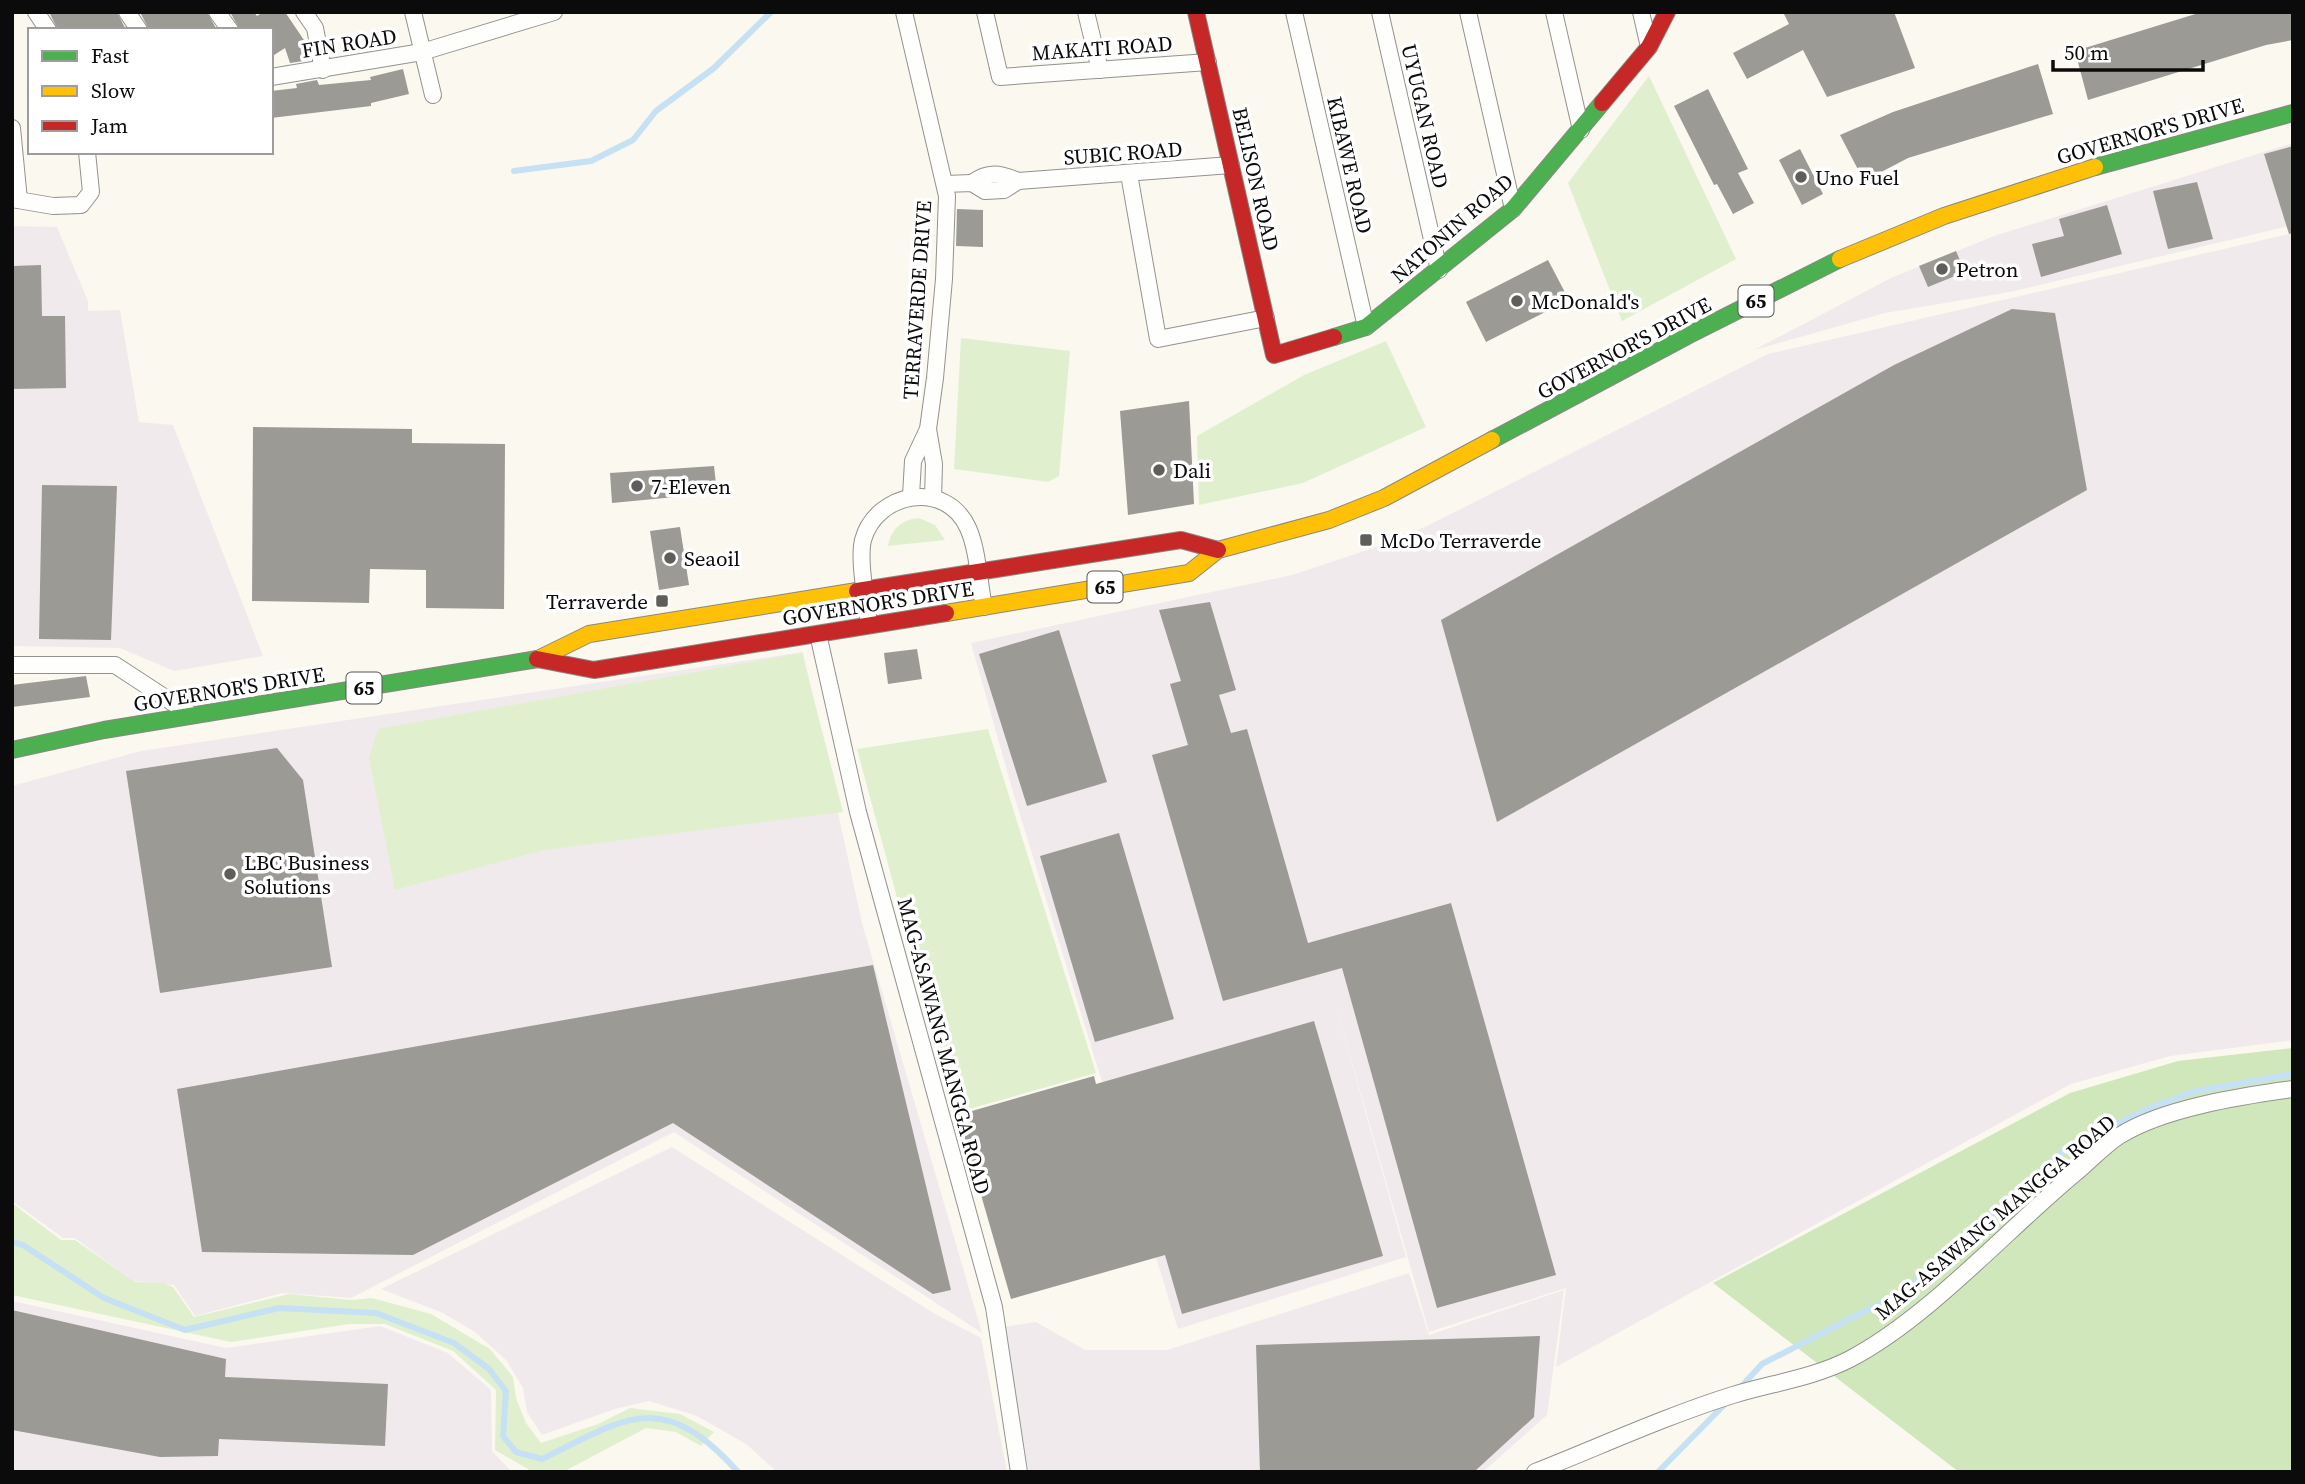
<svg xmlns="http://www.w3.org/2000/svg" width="2305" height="1484" viewBox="0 0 2305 1484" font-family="'Source Serif 4',serif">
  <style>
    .industrial { fill: #f1eaed }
    .green { fill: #e0f0cf }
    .forest { fill: #d0e7bc }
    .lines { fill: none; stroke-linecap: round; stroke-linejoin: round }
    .stream { stroke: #c6e0f4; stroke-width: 6 }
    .building { fill: #9c9a95 }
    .street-casing { stroke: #93928e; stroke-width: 18 }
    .fast-casing { stroke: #898884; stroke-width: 18 }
    .slow-casing { stroke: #898884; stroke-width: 18 }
    .jam-casing { stroke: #898884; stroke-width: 18 }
    .street { stroke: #fefefd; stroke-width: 16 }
    .fast { stroke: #4caf50; stroke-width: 16 }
    .slow { stroke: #ffc107; stroke-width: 16 }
    .jam { stroke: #c62828; stroke-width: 16 }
    .poi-dot { fill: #5f5e5b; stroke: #fff; stroke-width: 2.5 }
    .labels { text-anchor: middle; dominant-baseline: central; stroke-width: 7; stroke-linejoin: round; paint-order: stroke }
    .shield { fill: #fff; stroke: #545454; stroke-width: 2 }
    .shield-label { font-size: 19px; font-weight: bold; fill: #0b0b0b }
    .street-label { font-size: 21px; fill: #0b0b0b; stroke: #fff }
    .poi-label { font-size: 21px; fill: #0b0b0b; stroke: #fff; text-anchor: start }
  </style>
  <rect width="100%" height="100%" fill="#faf8ef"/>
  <g class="industrial">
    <polygon points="2293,143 2293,225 2010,292 1885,313 1754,350 1891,278 1994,236"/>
    <polygon points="12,226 57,227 88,301 88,311 120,310 139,422 173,425 263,656 174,671 120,648 12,646"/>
    <polygon points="2293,233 2293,1040 2170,1056 2071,1084 1556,1367 1566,1288 1429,1332 1333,996 1406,1257 1178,1329 1013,792 971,643 1292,575 1370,549 1427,526 1768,354"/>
    <polygon points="803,652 862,923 982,1333 674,1132 351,1298 282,1293 195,1316 174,1285 133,1281 75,1238 63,1238 12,1201 12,786 141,751"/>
    <polygon points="672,1147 935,1314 981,1338 1007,1472 777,1472 746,1444 697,1416 649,1401 615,1409 542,1435 527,1412 523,1388 506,1360 475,1332 443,1313 381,1289"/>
    <polygon points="1409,1273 1429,1335 1564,1290 1547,1415 1483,1472 1029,1472 1004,1327 1036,1322 1085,1350 1167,1350"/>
    <polygon points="12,1301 226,1348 380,1326 448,1353 491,1390 492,1451 512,1472 12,1472"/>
  </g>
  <g class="green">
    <polygon points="1649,76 1736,259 1622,321 1568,183"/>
    <polygon points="961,338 1070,351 1059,476 1048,482 954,469"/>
    <polygon points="1386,341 1426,427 1303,483 1199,505 1197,436 1304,375"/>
    <path d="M919 518 935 525 945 540 888 546C891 529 901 520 919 518Z"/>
    <polygon points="802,653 843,812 545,850 395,890 369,758 378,729"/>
    <polygon points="988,729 1096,1073 955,1113 857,749"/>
    <polygon points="12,1203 61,1240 75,1240 135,1282 163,1283 173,1287 194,1317 289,1294 352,1300 372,1298 431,1314 490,1349 513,1377 516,1398 526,1423 541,1443 598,1424 630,1408 680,1414 714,1432 701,1446 676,1432 646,1428 563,1472 533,1472 495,1450 496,1390 453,1351 385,1324 349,1324 231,1342 12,1295"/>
  </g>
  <polygon class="forest" points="2293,1048 2293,1472 1959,1472 1713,1283 2070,1093 2178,1061"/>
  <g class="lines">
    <g class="stream">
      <polyline points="514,171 591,161 633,140 656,111 714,68 771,12"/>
      <path d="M12 1242 23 1245 104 1298 185 1330 279 1308 376 1313 454 1343 489 1369 506 1391 503 1436 516 1452 542 1459C629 1416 663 1389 738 1472"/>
      <polyline points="1740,1388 1762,1364 1904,1291 2067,1148 2154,1106 2196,1091 2293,1074"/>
      <polyline points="1658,1472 1728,1401"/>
    </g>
  </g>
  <g class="building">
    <polygon points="49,12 117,12 126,30 58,30"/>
    <polygon points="140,12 207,12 217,30 149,30"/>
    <polygon points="230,12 254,12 257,16 263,12 285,12 306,43 310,60 290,63 285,48 271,57 271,30 240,30"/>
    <polygon points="1783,12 1894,12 1915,68 1827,97 1803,50 1747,79 1733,53 1789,24"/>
    <polygon points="2202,12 2293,12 2293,40 2266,45 2088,100 2075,51"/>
    <polygon points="2038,64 2053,114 1908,158 1864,181 1840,135 1893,112"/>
    <polygon points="403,69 409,94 371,103 371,106 271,118 271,91 297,88 296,84 317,80 319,85 371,80 370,77"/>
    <polygon points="1708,89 1748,169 1738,173 1754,203 1733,214 1717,184 1714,185 1674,106"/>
    <polygon points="2293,146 2293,233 2289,234 2264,154"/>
    <polygon points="1800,149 1823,194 1802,205 1779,160"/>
    <polygon points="2197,182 2213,239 2168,249 2153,191"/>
    <polygon points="2107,205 2122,254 2041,277 2032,244 2064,236 2059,219"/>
    <polygon points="957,209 983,210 983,247 956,246"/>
    <polygon points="1956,251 1965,272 1928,287 1919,266"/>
    <polygon points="1548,260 1569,300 1486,342 1466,302"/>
    <polygon points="41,265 42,316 65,316 66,388 12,389 12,266"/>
    <polygon points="2012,309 2055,313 2087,490 1497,822 1441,620 1894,365"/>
    <polygon points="1189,401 1194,504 1128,515 1120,411"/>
    <polygon points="253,427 412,429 412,443 505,444 504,609 426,608 426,570 370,569 369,603 252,601"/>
    <polygon points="714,466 717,493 612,503 610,473"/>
    <polygon points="42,485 117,486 111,640 39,639"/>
    <polygon points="680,527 689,585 659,590 650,531"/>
    <polygon points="1210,602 1236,690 1219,695 1231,733 1247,729 1308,943 1451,903 1556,1275 1437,1308 1342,968 1223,1001 1152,755 1188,745 1170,684 1181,681 1159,610"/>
    <polygon points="1059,630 1107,782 1027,806 979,654"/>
    <polygon points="917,649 922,679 888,684 884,653"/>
    <polygon points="86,676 90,697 12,707 12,685"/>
    <polygon points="277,748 303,780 332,967 160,993 126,771"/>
    <polygon points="1119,833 1174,1019 1095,1042 1040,856"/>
    <polygon points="873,965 951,1290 933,1294 673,1123 413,1255 202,1252 177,1089"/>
    <polygon points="1314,1021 1383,1256 1182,1314 1165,1255 1011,1299 958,1115 1094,1076 1096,1084"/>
    <polygon points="12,1310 226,1359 225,1377 388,1384 385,1446 219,1439 218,1456 160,1457 12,1430"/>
    <polygon points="1540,1336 1534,1417 1475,1471 1260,1472 1256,1345"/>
  </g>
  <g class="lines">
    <defs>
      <g id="street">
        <polyline points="36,12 48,30"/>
        <polyline points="127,12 139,30"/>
        <polyline points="217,12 230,30"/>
        <polyline points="304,12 315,28 323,70"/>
        <polyline points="413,12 433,95"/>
        <polyline points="904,12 947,196 944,279 935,378 928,429 913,461 911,496"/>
        <polyline points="985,12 1000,77 1208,62"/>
        <polyline points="1086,12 1100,70"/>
        <polyline points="1294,12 1366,327"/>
        <polyline points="1380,12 1439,270"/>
        <polyline points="1468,12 1513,209"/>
        <polyline points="1554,12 1581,130"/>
        <polyline points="1641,12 1649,47"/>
        <polyline points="271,77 422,52 554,12"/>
        <polyline points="12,128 19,200"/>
        <polyline points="1129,174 1158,339 1266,318"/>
        <path d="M972 183C988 171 1000 173 1018 181"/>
        <polyline points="945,184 972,183 985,191 1004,190 1018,181 1231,165"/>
        <polyline points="12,199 53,206 81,205 91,192 87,152"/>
        <polyline points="928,429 934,464 933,498"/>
        <path d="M869 625C867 603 858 561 863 540 876 492 946 479 968 528 978 550 979 583 984 607"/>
        <polyline points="818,634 858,812 994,1307 1019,1472"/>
        <polyline points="12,665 115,665 190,714"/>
        <path d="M1535 1472C1601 1446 1666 1416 1733 1395 1772 1383 1813 1378 1850 1359 1930 1317 2008 1228 2079 1170 2092 1159 2105 1145 2119 1136 2163 1108 2242 1096 2293 1089"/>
      </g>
      <g id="fast">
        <polyline points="2095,167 2293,113"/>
        <polyline points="1334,337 1366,327 1513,209 1602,103"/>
        <polyline points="1492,440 1689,335 1840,259"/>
        <polyline points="12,750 104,730 538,659"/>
      </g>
      <g id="slow">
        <polyline points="1840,259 1944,216 2095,167"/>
        <polyline points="946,613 1189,573 1218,550 1329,520 1384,498 1492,440"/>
        <polyline points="538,659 589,634 857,591"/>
      </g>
      <g id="jam">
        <polyline points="1196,12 1274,355 1334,337"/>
        <polyline points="1602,103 1649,47 1667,12"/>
        <polyline points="857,591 1181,540 1218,550"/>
        <polyline points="537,659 594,670 946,613"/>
      </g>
    </defs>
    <use href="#street" class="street-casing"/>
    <use href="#fast" class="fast-casing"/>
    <use href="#slow" class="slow-casing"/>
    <use href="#jam" class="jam-casing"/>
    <use href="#street" class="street"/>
    <use href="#fast" class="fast"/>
    <use href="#slow" class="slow"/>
    <use href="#jam" class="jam"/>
  </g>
  <g class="poi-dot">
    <circle cx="1801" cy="177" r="7"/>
    <circle cx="1942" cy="269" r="7"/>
    <circle cx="1517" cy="301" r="7"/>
    <circle cx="1159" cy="470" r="7"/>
    <circle cx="637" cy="486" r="7"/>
    <rect x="1359" y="533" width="14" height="14" rx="3.5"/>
    <circle cx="670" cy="558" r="7"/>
    <rect x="655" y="594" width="14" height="14" rx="3.5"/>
    <circle cx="230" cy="874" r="7"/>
  </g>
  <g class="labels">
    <g class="shield">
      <rect x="1738.5" y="285.5" width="35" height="31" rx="5"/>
      <rect x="1087.5" y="571.5" width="35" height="31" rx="5"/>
      <rect x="346.5" y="672.5" width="35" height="31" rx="5"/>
    </g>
    <g class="shield-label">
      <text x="1756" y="301">65</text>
      <text x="1105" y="587">65</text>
      <text x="364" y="688">65</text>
    </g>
    <g class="street-label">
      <text transform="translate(349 43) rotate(-9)">FIN ROAD</text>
      <text transform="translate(1102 48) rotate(-4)">MAKATI ROAD</text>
      <text transform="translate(1425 116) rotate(77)">UYUGAN ROAD</text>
      <text transform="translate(2150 131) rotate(-16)">GOVERNOR'S DRIVE</text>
      <text transform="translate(1123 153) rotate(-4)">SUBIC ROAD</text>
      <text transform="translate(1350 165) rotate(77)">KIBAWE ROAD</text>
      <text transform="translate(1256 179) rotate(77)">BELISON ROAD</text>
      <text transform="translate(1452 228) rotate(-41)">NATONIN ROAD</text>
      <text transform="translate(917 300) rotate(-86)">TERRAVERDE DRIVE</text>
      <text transform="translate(1624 348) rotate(-28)">GOVERNOR'S DRIVE</text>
      <text transform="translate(878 603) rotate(-9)">GOVERNOR'S DRIVE</text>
      <text transform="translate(229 689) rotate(-9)">GOVERNOR'S DRIVE</text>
      <text transform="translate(944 1046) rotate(75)">MAG-ASAWANG MANGGA ROAD</text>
      <text transform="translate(1995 1217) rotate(-40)">MAG-ASAWANG MANGGA ROAD</text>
    </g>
    <g class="poi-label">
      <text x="1815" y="177">Uno Fuel</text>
      <text x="1956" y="269">Petron</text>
      <text x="1531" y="301">McDonald's</text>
      <text x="1173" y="470">Dali</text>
      <text x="651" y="486">7-Eleven</text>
      <text x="1380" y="540">McDo Terraverde</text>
      <text x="684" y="558">Seaoil</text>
      <text x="648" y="601" text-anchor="end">Terraverde</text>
      <text x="244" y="862">LBC Business<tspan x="244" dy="24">Solutions</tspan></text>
    </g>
  </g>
  <rect width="2305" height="1484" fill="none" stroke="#0b0b0b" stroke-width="28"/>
  <rect x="28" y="28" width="245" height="126" fill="#ffffff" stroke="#9d9d9d" stroke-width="2"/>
  <rect x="42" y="51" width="35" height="10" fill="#4caf50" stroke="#9d9d9d" stroke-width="2"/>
  <text x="91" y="63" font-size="21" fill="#0b0b0b">Fast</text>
  <rect x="42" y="86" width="35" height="10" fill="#ffc107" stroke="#9d9d9d" stroke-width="2"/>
  <text x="91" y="98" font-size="21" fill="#0b0b0b">Slow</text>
  <rect x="42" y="121" width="35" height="10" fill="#c62828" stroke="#9d9d9d" stroke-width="2"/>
  <text x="91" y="133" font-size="21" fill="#0b0b0b">Jam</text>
  <path d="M2053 60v10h150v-10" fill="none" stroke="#0b0b0b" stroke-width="3.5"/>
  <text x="2064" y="60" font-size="21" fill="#0b0b0b" stroke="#ffffff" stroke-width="5" paint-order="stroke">50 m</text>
</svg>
